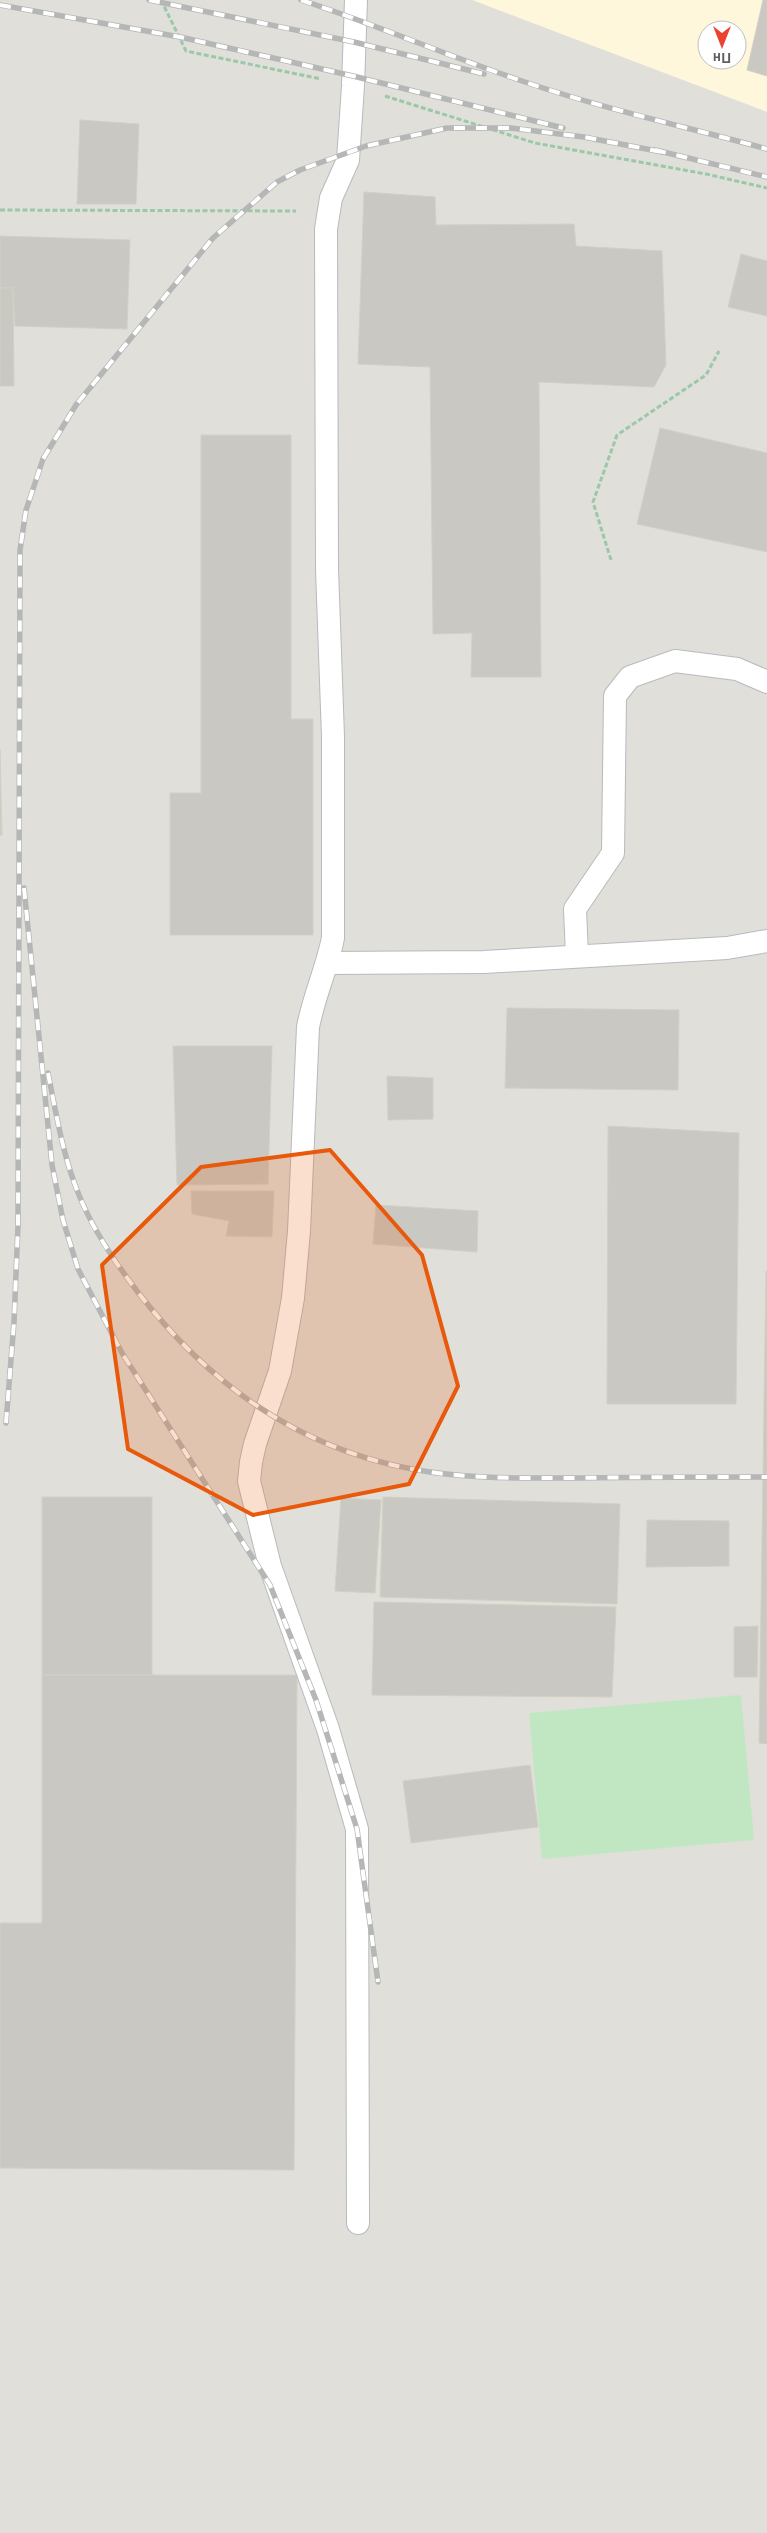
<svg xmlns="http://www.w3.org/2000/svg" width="767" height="2533" viewBox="0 0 767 2533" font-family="Ubuntu,sans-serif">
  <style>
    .commercial { fill: #fef7db; fill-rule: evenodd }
    .industrial { fill: #e0dfd9 }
    .green { fill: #c1e7c2 }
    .building { fill: #cac8c2; stroke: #d4cfc3 }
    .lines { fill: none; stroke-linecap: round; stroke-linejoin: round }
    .lane-casing { stroke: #b7babf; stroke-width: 24 }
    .path { stroke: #9ac8a8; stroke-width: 3; stroke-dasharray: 5 2.5; stroke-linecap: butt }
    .lane { stroke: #fff; stroke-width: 22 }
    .rail-casing { stroke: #b5b6b6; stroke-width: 5.5 }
    .rail { stroke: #fff; stroke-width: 4; stroke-dasharray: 11; stroke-linecap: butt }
    .marked { fill: #e8590c; fill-opacity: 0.2; stroke: #e8590c; stroke-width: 4; stroke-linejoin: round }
  </style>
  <rect width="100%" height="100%" fill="#efede5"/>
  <path class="commercial" d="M472 0H767V112ZM707 30H737V60H707Z"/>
  <polygon class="industrial" points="0,0 472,0 767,112 767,2533 0,2533"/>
  <polygon class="green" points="741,1695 754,1840 542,1859 529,1713"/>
  <g class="building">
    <polygon points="763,0 767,0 767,76 747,70"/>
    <polygon points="80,120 139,124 136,204 77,204"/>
    <polygon points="364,192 435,197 436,225 574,224 576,246 662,251 666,365 654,387 539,382 541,677 471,677 472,633 433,634 430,367 358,364"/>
    <polygon points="0,236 130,240 127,329 15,326 13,288 0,288"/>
    <polygon points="741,254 767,261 767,316 728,307"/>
    <polygon points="0,288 13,288 14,386 0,386"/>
    <polygon points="660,428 767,453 767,552 637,524"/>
    <polygon points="201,435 291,435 291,719 313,719 313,935 170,935 170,793 201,793"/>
    <polygon points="0,749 2,835 0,835"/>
    <polygon points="507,1008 679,1010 678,1090 505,1088"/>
    <polygon points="173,1046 272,1046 268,1184 177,1185"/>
    <polygon points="387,1076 433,1078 433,1119 388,1120"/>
    <polygon points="608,1126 739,1133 736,1404 607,1404"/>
    <polygon points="191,1191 274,1191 272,1237 226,1236 229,1221 192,1214"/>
    <polygon points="376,1205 478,1211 477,1252 373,1244"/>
    <polygon points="766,1271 767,1271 767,1744 759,1743"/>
    <rect x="42" y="1497" width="110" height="178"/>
    <polygon points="383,1497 620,1504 617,1604 380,1597"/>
    <polygon points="341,1498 381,1500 375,1593 335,1591"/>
    <polygon points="647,1520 729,1521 729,1566 646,1567"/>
    <polygon points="374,1602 616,1607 612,1697 372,1695"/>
    <polygon points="758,1626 757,1677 734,1677 734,1627"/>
    <polygon points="42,1675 297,1675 294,2170 0,2168 0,1923 42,1923"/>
    <polygon points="530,1765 538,1827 411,1843 403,1781"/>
  </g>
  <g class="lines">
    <defs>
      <g id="lane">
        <path d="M356 0 353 86 348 160 331 198 326 229 327 569 333 737V938C327 968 314 996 308 1027L299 1231 293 1298 280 1371 255 1444 251 1462 249 1481 270 1566 328 1729 357 1829 358 2223"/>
        <polyline points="577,956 575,909 613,853 615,696 630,677 675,661 737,669 767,682"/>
        <polyline points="328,963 484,962 727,948 767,941"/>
      </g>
    </defs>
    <use href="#lane" class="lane-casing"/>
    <g class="path">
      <polyline points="161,0 186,51 321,79"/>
      <polyline points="385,96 535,143 706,174 767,188"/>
      <polyline points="0,210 296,211"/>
      <polyline points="611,560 593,502 617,435 706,375 719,351"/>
    </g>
    <use href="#lane" class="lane"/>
    <defs>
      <g id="rail">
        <polyline points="149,0 354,42 484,74"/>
        <path d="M301 0C377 25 450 57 525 82 604 109 687 127 767 149"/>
        <polyline points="0,5 180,37 353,76 563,128"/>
        <polyline points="655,150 767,177"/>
        <polyline points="24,888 52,1165 63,1220 78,1269 122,1353 270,1585 316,1700 357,1829 378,1982"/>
        <path d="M48 1073C56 1113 63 1157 79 1195 93 1230 114 1261 137 1291 207 1382 297 1448 412 1469 464 1479 518 1478 571 1478 636 1477 702 1477 767 1477"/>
        <polyline points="6,1423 14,1322 18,1226 20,550 26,510 43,459 76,405 213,238 277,182 300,170 366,146 447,128 511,128 584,137 662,152"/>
      </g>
    </defs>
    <use href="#rail" class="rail-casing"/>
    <use href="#rail" class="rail"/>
  </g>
  <path class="marked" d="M330 1150 422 1255 458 1386 409 1484 253 1515 128 1449 102 1265 201 1167Z"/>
  <g transform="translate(722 45) rotate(180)"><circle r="24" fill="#ffffff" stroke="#bebfc1"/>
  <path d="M0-4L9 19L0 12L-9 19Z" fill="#eb432f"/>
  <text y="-8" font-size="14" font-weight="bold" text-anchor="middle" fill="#5c6065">Пн</text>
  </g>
</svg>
